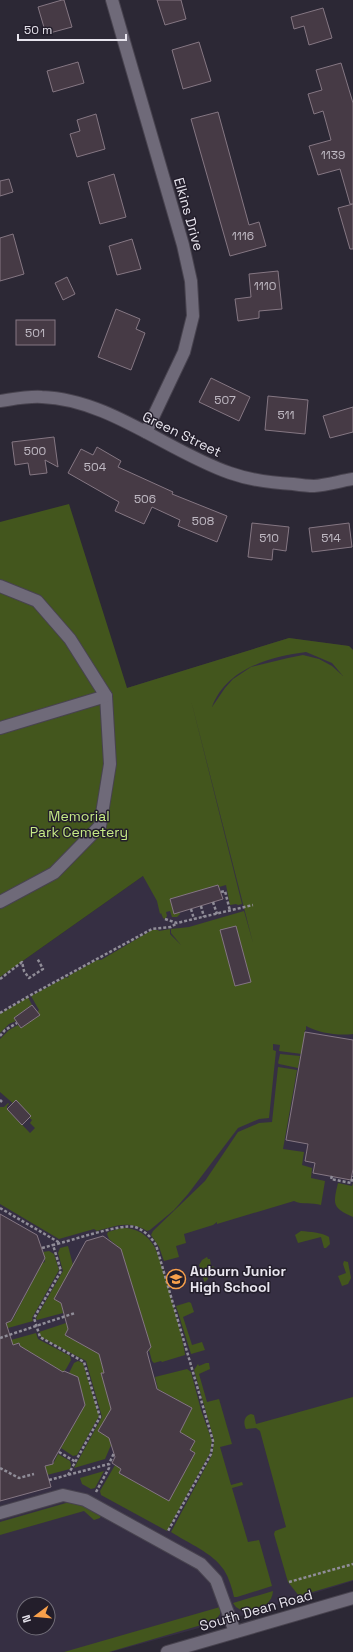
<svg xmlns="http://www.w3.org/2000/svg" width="353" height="1652" viewBox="0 0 353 1652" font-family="'Space Grotesk',sans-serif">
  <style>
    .built { fill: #362f43; fill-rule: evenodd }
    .green { fill: #43561d; fill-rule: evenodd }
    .building { fill: #463a45; stroke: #857783 }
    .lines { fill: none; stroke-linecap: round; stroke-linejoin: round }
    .minor-casing { stroke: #48434f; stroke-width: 14 }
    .path { stroke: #908d98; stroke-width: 2.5; stroke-dasharray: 3 2; stroke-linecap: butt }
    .minor { stroke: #6f6a79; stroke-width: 12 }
    .labels { text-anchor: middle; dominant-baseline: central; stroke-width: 3; stroke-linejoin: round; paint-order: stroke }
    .number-label { font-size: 12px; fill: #c0bac4 }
    .street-label { font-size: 14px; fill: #e8e5ee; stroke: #231e2b }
    .park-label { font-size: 14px; fill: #c6ea86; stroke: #231e2b }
    .poi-label { font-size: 14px; font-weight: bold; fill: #e8e5ee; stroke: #231e2b; text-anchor: start }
  </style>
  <rect width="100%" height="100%" fill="#2c2835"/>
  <path class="built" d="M289 638 349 646 353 650V1581L221 1622 111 1652H0V977L143 876 127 688ZM24 1604H48V1628H24Z"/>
  <g class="green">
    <path d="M69 504 127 688 289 638 349 646 353 650V1034C337 1036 320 1033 306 1026V1030H305L302 1054 279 1051 280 1045 273 1044V1050L276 1051 269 1118 259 1119 238 1128 188 1194 174 1210 150 1230 147 1231C128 1220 116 1226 97 1231L94 1229 59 1239 0 1204V1107H4L8 1103 9 1104 7 1106V1109L30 1133 35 1128 30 1123 32 1120 0 1092V1039L9 1030 18 1025 21 1028 39 1015 38 1011 39 1010 31 996 66 977 67 978 69 977 68 976 97 960H101L152 930H158L159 931 170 929V934L181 945 171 933V929L189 927 244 911 253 943 191 700 242 904 238 905 236 904 230 905 226 885 219 887 218 885 170 899 174 914 179 912 180 914 177 917H172L170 911 166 912 167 916 165 919 163 918 161 913 160 914 157 901 143 876 0 977V522ZM306 652 332 663 343 676 332 666 319 659 303 655 288 658 251 667 233 679 225 688 212 707C226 669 269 657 306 652ZM236 926 251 982 235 986 220 930Z"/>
    <polygon points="28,997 32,1005 14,1018 16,1021 9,1024 0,1033 0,1014"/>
    <polygon points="280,1054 300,1056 298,1068 279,1064 278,1063"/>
    <path d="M278 1067 297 1070 283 1149 304 1152 302 1165 312 1168 311 1178 325 1181 321 1205C312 1202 302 1205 294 1201L217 1224V1222L213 1225 184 1234 186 1243 176 1246 179 1257 164 1261 159 1247 151 1235 153 1231 205 1181 238 1132 259 1123 272 1122Z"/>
    <path d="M338 1183 352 1186 353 1183V1217C332 1208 333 1204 338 1183Z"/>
    <path d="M121 1228C135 1227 147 1234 154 1246 159 1252 186 1348 185 1355L162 1362 161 1361 154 1363 152 1361 149 1350 151 1347 121 1249 109 1239 107 1234 108 1232Z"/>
    <path d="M301 1231C311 1232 320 1232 329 1237L330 1244 326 1248H324L321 1237 298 1243 295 1235Z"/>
    <polygon points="68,1246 73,1265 61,1303 63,1313 37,1320 36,1318 63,1271 58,1253 60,1248"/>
    <polygon points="49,1251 54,1254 59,1270 32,1318 33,1321 8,1328 6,1323 12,1321 42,1263 45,1262 43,1252"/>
    <polygon points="207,1257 208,1259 210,1259 211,1266 215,1267 205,1270 208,1279 205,1282 204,1281 199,1265 202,1260"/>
    <polygon points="344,1261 348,1262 351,1278 348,1284 342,1286 338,1276 346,1273 343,1264"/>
    <polygon points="189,1302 191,1303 194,1312 183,1317 192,1345 202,1342 205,1350 191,1354 176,1306"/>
    <polygon points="66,1323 68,1329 65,1335 99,1354 104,1373 102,1373 111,1409 109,1438 111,1445 105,1459 74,1468 102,1417 86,1361 41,1337 39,1332"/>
    <polygon points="36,1333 38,1339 70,1356 71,1360 66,1369 63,1372 20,1346 19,1343 12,1345 11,1340"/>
    <polygon points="78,1361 83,1363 99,1416 77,1455 73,1456 61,1448 85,1405 78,1377 69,1373 74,1363"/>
    <path d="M206 1363H209L210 1369 199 1374 207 1402 219 1399 232 1444 220 1447 231 1485 242 1482 243 1485 232 1488 248 1542 259 1540 272 1586 237 1597H234C232 1588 229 1578 224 1570 213 1553 188 1543 171 1532L212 1455 214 1440 194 1370 198 1364 199 1366Z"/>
    <polygon points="187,1369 191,1372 201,1410 212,1441 210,1453 167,1531 101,1495 100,1491 115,1465 121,1468 119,1473 169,1501 195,1453 190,1450 194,1441 180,1432 192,1408 158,1389 155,1377"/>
    <path d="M353 1397V1580L299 1596 288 1582 274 1534 275 1531 286 1527 260 1431 256 1428 246 1429C243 1423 244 1416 251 1414L254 1415 256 1424Z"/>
    <polygon points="58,1454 70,1461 71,1465 70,1469 47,1475 45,1466 53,1464"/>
    <polygon points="104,1471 95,1488 91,1489 82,1484 80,1478"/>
    <polygon points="73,1501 80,1503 101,1515 100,1518 94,1520 84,1511 0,1535 0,1522"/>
    <path d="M273 1591C272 1607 256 1609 244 1612L236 1607 233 1603Z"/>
    <polygon points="220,1607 220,1614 215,1621 109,1652 64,1652"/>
  </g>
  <g class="building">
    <polygon points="62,0 64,0 72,27 46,34 38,7"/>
    <polygon points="157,0 181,0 186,19 165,25"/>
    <polygon points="323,8 332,38 309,45 304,26 294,29 291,17"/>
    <polygon points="199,42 211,81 183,89 172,50"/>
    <polygon points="78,62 84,83 53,92 47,71"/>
    <polygon points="341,63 353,103 353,204 350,204 340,169 318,175 309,146 331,140 323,111 314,114 308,94 322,90 316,70"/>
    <polygon points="218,112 249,225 259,222 266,246 230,256 191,119"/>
    <polygon points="96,114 105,149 77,157 70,134 80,131 77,120"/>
    <polygon points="114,174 126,217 100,224 88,182"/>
    <polygon points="9,179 13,192 0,196 0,181"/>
    <polygon points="353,204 353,249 350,249 338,208"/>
    <polygon points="13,234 24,274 0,281 0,238"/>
    <polygon points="132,239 141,269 117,275 109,246"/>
    <polygon points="278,271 282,309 259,311 259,318 238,321 235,299 251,297 249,274"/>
    <polygon points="67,277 75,294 63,300 55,283"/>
    <polygon points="116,309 140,319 136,329 145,333 131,370 98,357"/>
    <rect x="16" y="320" width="39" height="25"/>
    <polygon points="211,378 250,397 239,421 199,402"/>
    <polygon points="268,396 308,400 305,434 265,430"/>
    <polygon points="353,407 353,432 330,438 323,416"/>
    <polygon points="54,437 58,467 45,460 47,473 30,475 28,463 15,465 12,442"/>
    <polygon points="97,447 121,461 118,467 173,492 172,494 227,516 217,542 178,526 180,520 152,507 144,524 115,511 119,502 68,473 81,449 93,455"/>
    <polygon points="252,523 289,527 286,551 273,549 272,560 248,557"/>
    <polygon points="349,523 352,547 312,552 309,528"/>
    <polygon points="218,885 223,899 174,914 170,899"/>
    <polygon points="236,926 251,982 235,986 220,930"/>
    <polygon points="32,1005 40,1015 21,1028 14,1018"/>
    <polygon points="305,1032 353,1040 353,1169 351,1180 313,1173 315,1163 305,1161 308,1144 286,1140"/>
    <polygon points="16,1100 31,1116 22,1125 7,1109"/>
    <polygon points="0,1214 37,1235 45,1258 11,1321 6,1323 13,1345 19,1343 20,1346 63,1372 64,1371 78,1377 85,1405 53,1461 53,1464 45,1466 51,1487 0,1501"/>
    <polygon points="103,1236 121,1249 151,1347 147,1352 157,1389 192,1408 180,1432 195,1441 190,1450 195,1453 169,1501 119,1473 121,1469 112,1463 115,1457 109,1438 98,1431 111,1409 101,1373 104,1373 99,1354 65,1335 68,1329 61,1303 54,1299 86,1241"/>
  </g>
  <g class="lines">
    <defs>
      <g id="minor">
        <polyline points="112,0 183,245 191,281 193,316 184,352 146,432"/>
        <path d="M0 401C14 399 28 396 42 397 108 399 169 452 230 473 250 480 271 483 293 484 300 485 307 486 314 486 327 485 340 481 353 479"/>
        <polyline points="0,586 37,601 70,639 106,696 110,764 100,826 54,873 0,902"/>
        <polyline points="0,728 106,696"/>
        <polyline points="0,1513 63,1495 85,1500 201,1564 216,1580 235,1632"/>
        <polyline points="167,1652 353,1598"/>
      </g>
    </defs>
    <use href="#minor" class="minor-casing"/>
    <g class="path">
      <polyline points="221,892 225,891 230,911"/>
      <polyline points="213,902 217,914"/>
      <polyline points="201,906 204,917"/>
      <polyline points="191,909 194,919"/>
      <polyline points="165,919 177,923 253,905"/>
      <polyline points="0,979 22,962 24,971 29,978 43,969 37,958"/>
      <polyline points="0,1013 29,996 152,929 171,927 177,923"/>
      <polyline points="0,1036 5,1030 17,1023"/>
      <polyline points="0,1100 2,1102"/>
      <polyline points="332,1176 331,1179 351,1183 353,1176"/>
      <polyline points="0,1208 60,1243"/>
      <polyline points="42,1248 53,1245"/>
      <polyline points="0,1338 75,1313"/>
      <polyline points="59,1452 76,1462"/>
      <polyline points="0,1468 19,1478 34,1474"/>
      <path d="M68 1475 100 1417 84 1362 40 1337 34 1318 61 1271 53 1245C70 1241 122 1223 135 1227 144 1230 151 1237 156 1245L213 1441 211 1454 168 1531"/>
      <polyline points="49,1480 109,1464 114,1453"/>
      <polyline points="96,1492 109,1468 109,1464"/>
      <polyline points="289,1582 353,1564"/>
    </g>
    <use href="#minor" class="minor"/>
  </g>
  <defs>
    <symbol id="school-ring" viewBox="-11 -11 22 22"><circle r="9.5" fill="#231e2b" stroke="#f8a04b" stroke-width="1.5"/><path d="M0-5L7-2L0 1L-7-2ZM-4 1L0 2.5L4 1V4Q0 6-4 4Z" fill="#f8a04b"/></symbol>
  </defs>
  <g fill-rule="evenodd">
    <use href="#school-ring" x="165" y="1268" width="22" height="22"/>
  </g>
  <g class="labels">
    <g class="number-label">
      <text x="333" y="155">1139</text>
      <text x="243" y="236">1116</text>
      <text x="265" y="286">1110</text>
      <text x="35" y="333">501</text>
      <text x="225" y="400">507</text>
      <text x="286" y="415">511</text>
      <text x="35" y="451">500</text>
      <text x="95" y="467">504</text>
      <text x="145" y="499">506</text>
      <text x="203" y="521">508</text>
      <text x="269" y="538">510</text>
      <text x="331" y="538">514</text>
    </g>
    <g class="street-label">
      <text transform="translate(189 214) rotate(74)">Elkins Drive</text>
      <text transform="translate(182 434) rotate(26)">Green Street</text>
      <text transform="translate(256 1610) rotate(-16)">South Dean Road</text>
    </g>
    <g class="park-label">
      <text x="79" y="816">Memorial<tspan x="79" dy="16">Park Cemetery</tspan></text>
    </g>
    <g class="poi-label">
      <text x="190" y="1271">Auburn Junior<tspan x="190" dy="16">High School</tspan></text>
    </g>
  </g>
  <g transform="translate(36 1616) rotate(254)"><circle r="19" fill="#231e2b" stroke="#726e79"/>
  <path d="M0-3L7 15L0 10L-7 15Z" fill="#f8a04b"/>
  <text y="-6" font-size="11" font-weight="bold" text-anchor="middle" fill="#e8e5ee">N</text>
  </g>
  <path d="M18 34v6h108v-6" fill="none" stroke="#e8e5ee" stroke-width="2"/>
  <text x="24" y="34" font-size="12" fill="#e8e5ee" stroke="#231e2b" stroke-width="3" paint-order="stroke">50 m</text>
</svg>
